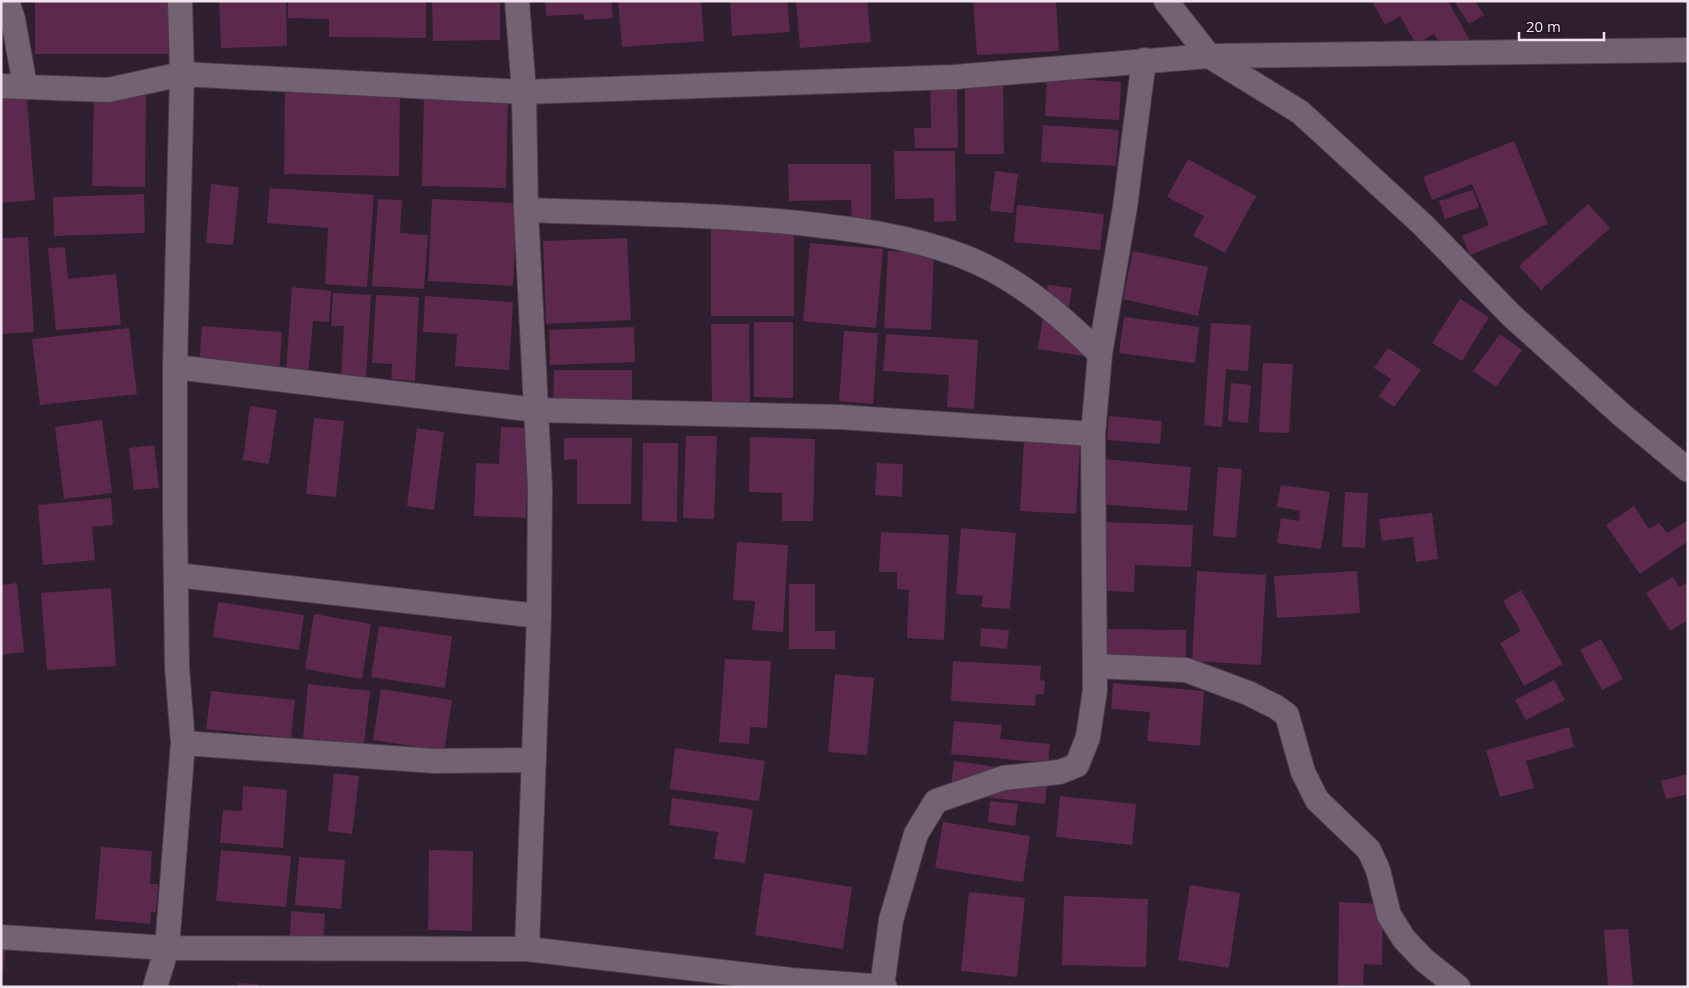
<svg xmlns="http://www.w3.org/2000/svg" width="1689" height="988" viewBox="0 0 1689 988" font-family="'Open Sans',sans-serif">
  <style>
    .building { fill: #5c284c }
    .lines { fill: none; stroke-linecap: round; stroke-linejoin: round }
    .street-casing { stroke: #4a3e4a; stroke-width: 26 }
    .street { stroke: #736272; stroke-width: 24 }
  </style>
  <rect width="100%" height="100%" fill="#2e1f2e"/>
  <g class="building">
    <rect x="35" y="1" width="133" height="53"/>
    <polygon points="219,1 286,1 287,46 221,48"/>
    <polygon points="288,1 426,1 426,38 329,37 329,19 288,18"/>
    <polygon points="432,1 500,1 500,40 433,41"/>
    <polygon points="545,1 611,1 613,18 584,20 583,14 546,16"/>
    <polygon points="618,1 701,1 704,41 622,47"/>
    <polygon points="730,1 787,1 790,32 732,36"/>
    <polygon points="796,1 867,1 871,42 800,48"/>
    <polygon points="973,1 1056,1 1059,51 977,55"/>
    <polygon points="1372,1 1448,1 1473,46 1442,48 1434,34 1416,44 1400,16 1385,25"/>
    <polygon points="1454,1 1475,1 1484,15 1469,24"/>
    <polygon points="1047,77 1121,82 1119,120 1045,116"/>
    <polygon points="965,81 1003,81 1004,154 965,154"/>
    <polygon points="930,82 957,82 958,148 915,148 914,128 931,128"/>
    <polygon points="26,87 35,200 1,203 1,89"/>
    <polygon points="285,87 400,89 399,176 284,174"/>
    <polygon points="94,93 146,94 145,187 92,186"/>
    <polygon points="424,93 508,95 506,188 422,186"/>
    <polygon points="1043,125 1119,130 1116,166 1041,162"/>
    <polygon points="1514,141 1548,224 1470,255 1462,236 1489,225 1472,184 1432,200 1423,177"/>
    <polygon points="894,151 955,151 956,221 934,222 934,198 895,199"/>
    <polygon points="1188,159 1256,196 1225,253 1193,236 1204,216 1167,197"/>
    <polygon points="788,164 871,164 871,219 852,219 851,200 789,201"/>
    <polygon points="995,171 1018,174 1013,213 990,211"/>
    <polygon points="211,184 239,187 233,245 206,243"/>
    <polygon points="270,188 374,195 367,287 325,284 328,228 267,223"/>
    <polygon points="1473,190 1479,207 1445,219 1439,201"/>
    <polygon points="144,194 145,233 54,236 53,197"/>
    <polygon points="378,199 402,200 400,233 428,235 424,289 372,286"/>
    <polygon points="432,199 517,203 513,286 428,281"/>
    <polygon points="1588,204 1610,228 1541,290 1519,266"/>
    <polygon points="1017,205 1104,214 1100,250 1014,242"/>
    <rect x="711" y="228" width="83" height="88"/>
    <polygon points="28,237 34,332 1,334 1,238"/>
    <polygon points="627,238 631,320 546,324 543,241"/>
    <polygon points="810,243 883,249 876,328 803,321"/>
    <polygon points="65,247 68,279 116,274 121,325 56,330 48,248"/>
    <polygon points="888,251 934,253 931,330 884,328"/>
    <polygon points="1133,251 1208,267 1198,316 1123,299"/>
    <polygon points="1048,285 1072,288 1065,330 1090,357 1038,349"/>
    <polygon points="292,287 331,291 329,322 313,321 308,374 286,372"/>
    <polygon points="333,293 371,295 366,378 341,377 344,326 331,326"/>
    <polygon points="376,295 419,297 415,381 391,379 392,364 372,363"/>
    <polygon points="425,296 513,302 509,370 455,366 457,334 423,332"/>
    <polygon points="1460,299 1489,317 1462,361 1432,343"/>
    <polygon points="1124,317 1199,327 1195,363 1119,353"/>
    <polygon points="754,322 793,322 793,398 754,397"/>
    <polygon points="1211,323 1251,325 1248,371 1226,369 1222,427 1204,425"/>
    <polygon points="711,324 749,324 750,409 712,409"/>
    <polygon points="202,326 282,332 279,373 199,367"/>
    <polygon points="634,327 635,362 550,365 549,330"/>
    <polygon points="129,328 137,394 40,405 32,339"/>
    <polygon points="844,331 878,333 873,404 839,401"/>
    <polygon points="886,334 978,340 974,409 947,407 949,375 883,371"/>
    <polygon points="1500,334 1522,350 1496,387 1473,371"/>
    <polygon points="1388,348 1421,370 1394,407 1379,396 1391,379 1374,368"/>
    <polygon points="1263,363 1293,364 1289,433 1259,432"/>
    <polygon points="554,370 632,370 632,408 553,407"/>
    <polygon points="1231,383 1251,385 1248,423 1228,421"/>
    <polygon points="250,406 277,410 269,464 243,460"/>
    <polygon points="1109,416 1162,421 1160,444 1107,440"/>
    <polygon points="314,418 344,421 336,497 306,494"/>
    <polygon points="102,420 112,493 64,499 55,427"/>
    <polygon points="501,427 530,428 526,518 474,516 476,463 499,464"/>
    <polygon points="417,428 444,432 434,510 407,506"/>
    <polygon points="686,436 717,436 714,519 683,518"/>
    <polygon points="750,437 815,439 813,521 782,521 782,493 749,492"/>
    <polygon points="564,438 632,438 631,504 577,504 577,459 564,460"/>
    <polygon points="1024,441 1080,444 1076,514 1020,511"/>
    <polygon points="643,443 678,443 677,522 642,521"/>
    <polygon points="154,445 159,488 134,490 129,448"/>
    <polygon points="1104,459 1191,467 1187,511 1100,504"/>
    <polygon points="877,463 903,464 902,497 875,495"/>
    <polygon points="1218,467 1242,469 1236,538 1213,536"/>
    <polygon points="1281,485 1330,492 1321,549 1277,543 1281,518 1299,521 1300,511 1277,507"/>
    <polygon points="1345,492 1368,493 1365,548 1342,547"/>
    <polygon points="111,498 113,525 92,527 95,560 43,565 38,505"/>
    <polygon points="1634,506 1649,529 1659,523 1667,533 1688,520 1688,541 1640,574 1606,525"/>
    <polygon points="1432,513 1438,559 1416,562 1413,537 1382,541 1379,519"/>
    <polygon points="1104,522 1193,525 1191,567 1135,565 1134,592 1102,591"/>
    <polygon points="961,528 1016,533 1010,609 981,607 983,596 956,594"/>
    <polygon points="881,532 949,535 944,640 907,638 909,590 897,589 897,572 879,572"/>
    <polygon points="737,542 788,545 783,632 752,630 755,601 733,600"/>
    <polygon points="1197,571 1266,575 1261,665 1192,661"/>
    <polygon points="1357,571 1360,613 1277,618 1274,576"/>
    <polygon points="1673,577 1679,587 1688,582 1688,620 1670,631 1646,593"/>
    <polygon points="17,583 24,652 1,655 1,585"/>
    <polygon points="789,584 815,584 815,631 835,631 835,649 789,649"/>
    <polygon points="111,588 116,666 47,670 41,593"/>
    <polygon points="1521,590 1563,664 1524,686 1500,643 1521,631 1503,601"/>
    <polygon points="218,602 304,615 299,650 213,637"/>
    <polygon points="314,614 371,624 362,679 305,669"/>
    <polygon points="379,626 452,636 445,688 371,677"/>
    <polygon points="981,628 1009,630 1007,649 980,646"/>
    <polygon points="1108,629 1186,630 1186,658 1107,657"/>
    <polygon points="1601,639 1623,679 1602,690 1580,650"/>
    <polygon points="725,659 771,661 767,728 750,727 749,744 719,742"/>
    <polygon points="953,661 1041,666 1040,680 1045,681 1044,694 1036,694 1035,706 951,701"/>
    <polygon points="835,674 874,678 867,755 828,752"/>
    <polygon points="1554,680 1565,700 1526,720 1515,700"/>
    <polygon points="1113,683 1204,691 1200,746 1147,741 1150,712 1111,709"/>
    <polygon points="308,684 370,691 364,745 303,738"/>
    <polygon points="381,689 452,700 444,751 373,740"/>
    <polygon points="211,691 295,700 291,738 206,729"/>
    <polygon points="954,721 1002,725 1000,739 1050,744 1048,763 951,754"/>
    <polygon points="1569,727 1574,747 1526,761 1534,788 1500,797 1486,750"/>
    <polygon points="675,748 765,761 759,801 670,789"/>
    <polygon points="954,761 998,767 996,778 1047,785 1045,804 950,793"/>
    <polygon points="334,773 359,776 352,834 328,831"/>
    <polygon points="1688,774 1688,794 1666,799 1661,781"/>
    <polygon points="243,786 287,790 283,848 220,843 223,810 242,811"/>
    <polygon points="1060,796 1136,804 1132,845 1056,837"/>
    <polygon points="672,798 753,809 745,863 714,859 718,832 669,825"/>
    <polygon points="990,801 1018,804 1015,826 988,822"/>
    <polygon points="943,822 1030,836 1023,882 935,868"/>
    <polygon points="101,847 152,851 150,884 158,884 156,912 151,912 150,924 95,919"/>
    <polygon points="221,850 291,856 286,907 216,901"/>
    <polygon points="429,850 473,851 472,931 428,930"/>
    <polygon points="299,857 345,860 341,909 295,905"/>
    <polygon points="764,873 852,887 843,949 755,935"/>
    <polygon points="1190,885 1240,893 1229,968 1178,960"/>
    <polygon points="969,892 1025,898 1017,977 961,971"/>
    <polygon points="1064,896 1148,899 1146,967 1062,965"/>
    <polygon points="1339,902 1383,904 1382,965 1364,964 1363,985 1338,985"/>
    <polygon points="291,911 325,914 323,941 290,938"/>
    <polygon points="1628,929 1633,985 1608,986 1604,930"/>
    <polygon points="1,950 5,950 3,974 1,974"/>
    <polygon points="238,983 258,984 258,987 237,987"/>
  </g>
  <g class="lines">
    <defs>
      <g id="street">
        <polyline points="7,1 13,19 25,86"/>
        <polyline points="517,1 524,92 526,210 540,488 539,616 527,949"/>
        <polyline points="1166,1 1209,56 1300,112 1422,224 1512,316 1623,416 1688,470"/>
        <polyline points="1,86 108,90 182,74 524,92 954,77 1209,56 1688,50"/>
        <path d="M526 210C617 213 708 214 799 223 853 229 911 236 962 256 1015 276 1061 315 1100 354"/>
        <polyline points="175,367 536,410 840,417 1093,434"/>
        <polyline points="176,575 539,616"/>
        <polyline points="1095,666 1186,670 1248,693 1276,707 1287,715 1303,772 1317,800 1369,850 1378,870 1389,915 1404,939 1424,960 1458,987"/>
        <polyline points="183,743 434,761 534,760"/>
        <polyline points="1,937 167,948 527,949 791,980 885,987"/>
        <polyline points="155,987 167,948 183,743 177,667 175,513 175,367 182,74 180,1"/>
        <polyline points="882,987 891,920 916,834 936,801 1003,778 1060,772 1077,765 1088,737 1095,690 1093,434 1100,354 1125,207 1144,60"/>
      </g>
    </defs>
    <use href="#street" class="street-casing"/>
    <use href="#street" class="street"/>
  </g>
  <rect width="1689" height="988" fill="none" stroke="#f0e5ef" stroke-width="5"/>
  <path d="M1519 32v8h85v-8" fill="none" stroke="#f0e5ef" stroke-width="2.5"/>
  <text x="1526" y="32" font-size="15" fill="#f0e5ef" stroke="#241624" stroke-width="4" paint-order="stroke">20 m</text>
</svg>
